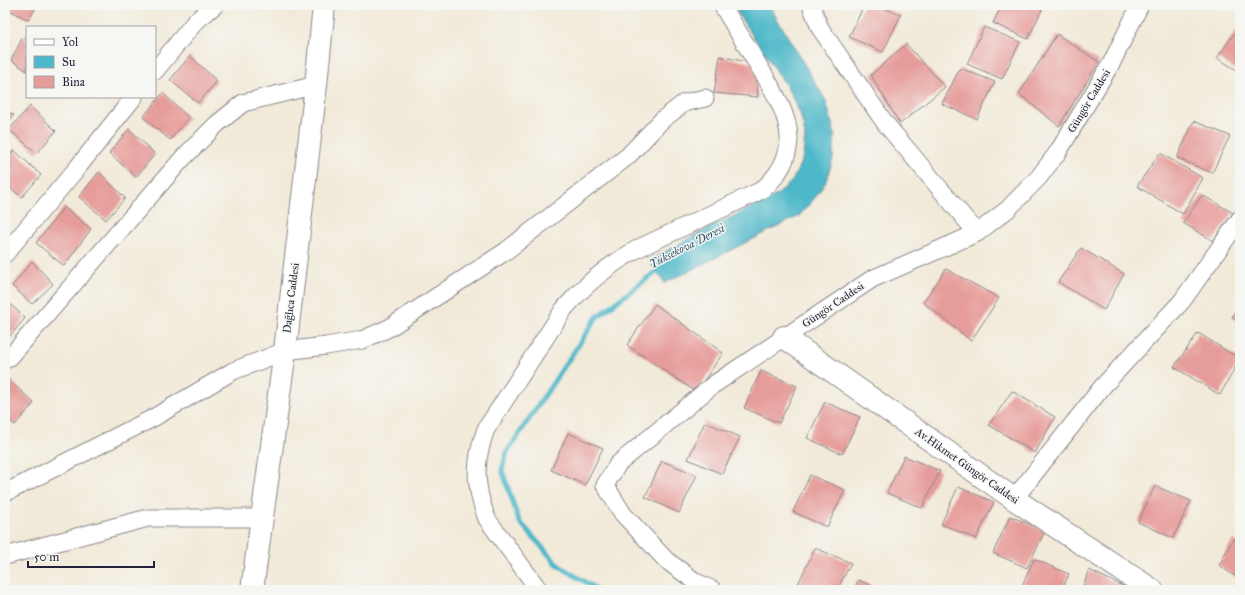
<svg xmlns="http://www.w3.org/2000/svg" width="1245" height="595" viewBox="0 0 1245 595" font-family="'IM FELL Great Primer',serif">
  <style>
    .water { fill: #4db8c9; stroke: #386d82 }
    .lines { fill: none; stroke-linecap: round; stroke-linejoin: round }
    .stream { stroke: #4db8c9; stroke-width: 5 }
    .building { fill: #e69c9a }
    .minor-casing { stroke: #8a868a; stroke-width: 19 }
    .major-casing { stroke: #8a868a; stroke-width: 24 }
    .minor { stroke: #fff; stroke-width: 17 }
    .major { stroke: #fff; stroke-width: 22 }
    .labels { text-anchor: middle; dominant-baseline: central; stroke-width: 3; stroke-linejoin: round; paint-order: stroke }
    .street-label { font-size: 11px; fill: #22223b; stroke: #f6f6f2 }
    .water-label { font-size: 12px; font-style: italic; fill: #31566d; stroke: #f6f6f2 }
  </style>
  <rect width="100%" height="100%" fill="#f6f6f2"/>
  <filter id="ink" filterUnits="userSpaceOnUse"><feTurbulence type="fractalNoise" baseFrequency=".025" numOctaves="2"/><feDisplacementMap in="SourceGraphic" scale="8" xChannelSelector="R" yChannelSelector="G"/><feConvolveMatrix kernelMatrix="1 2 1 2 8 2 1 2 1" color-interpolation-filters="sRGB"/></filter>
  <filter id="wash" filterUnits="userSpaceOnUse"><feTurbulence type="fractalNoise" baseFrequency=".012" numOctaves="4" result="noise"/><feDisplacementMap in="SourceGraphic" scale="16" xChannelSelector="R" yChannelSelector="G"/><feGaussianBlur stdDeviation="0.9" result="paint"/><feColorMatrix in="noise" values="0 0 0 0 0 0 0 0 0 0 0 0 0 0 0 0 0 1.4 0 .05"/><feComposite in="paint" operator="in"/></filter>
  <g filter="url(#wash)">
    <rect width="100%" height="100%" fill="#f2ead9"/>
    <polygon class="water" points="734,5 769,5 826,101 835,135 833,159 826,181 814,199 799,216 665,283 649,261 699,233 777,195 793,180 803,157 805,134 800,113 786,85 740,17"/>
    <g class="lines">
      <polyline class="stream" points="598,590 558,565 519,521 502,470 507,452 597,317 654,273 663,269"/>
    </g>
    <g id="blocks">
      <g class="building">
        <polygon points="5,5 37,5 29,20 5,8"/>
        <polygon points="864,5 877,5 901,15 883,52 849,37"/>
        <polygon points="1002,5 1044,5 1028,39 993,23"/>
        <polygon points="1240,25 1240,72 1217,58"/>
        <polygon points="984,27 1020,42 1002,79 967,64"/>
        <polygon points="1057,34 1099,62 1059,126 1019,94"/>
        <polygon points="23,37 27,40 27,71 11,60"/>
        <polygon points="906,44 945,87 900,124 871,75"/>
        <polygon points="190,56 217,81 198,103 170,80"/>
        <polygon points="720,56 755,64 758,97 714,93"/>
        <polygon points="960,68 995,82 977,119 942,104"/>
        <polygon points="163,93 189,118 170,140 143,117"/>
        <polygon points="30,106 56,131 37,153 9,130"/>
        <polygon points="5,111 14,115 5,125"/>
        <polygon points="1194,121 1230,136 1212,173 1177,158"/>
        <polygon points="129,129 155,154 136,177 109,153"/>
        <polygon points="14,150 41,175 22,197 5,184 5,161"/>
        <polygon points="1160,153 1203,178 1183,214 1137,186"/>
        <polygon points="99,172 125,198 106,220 79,197"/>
        <polygon points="1202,195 1233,213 1213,241 1183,223"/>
        <polygon points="64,207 91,229 64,266 36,243"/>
        <polygon points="1081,248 1124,274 1104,310 1058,282"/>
        <polygon points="32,261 53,284 32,304 12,286"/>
        <polygon points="946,269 999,298 971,341 923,302"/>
        <polygon points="5,299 25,318 6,341 5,340"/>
        <polygon points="655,304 723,353 696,392 627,345"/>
        <polygon points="1240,305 1240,323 1232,317"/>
        <polygon points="1198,333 1240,359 1220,395 1174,367"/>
        <polygon points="761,371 797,386 779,423 744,408"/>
        <polygon points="7,378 34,403 15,425 5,417 5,381"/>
        <polygon points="1012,391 1055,417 1035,453 989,425"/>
        <polygon points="825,402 860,417 842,454 807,438"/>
        <polygon points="705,422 740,437 722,474 688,459"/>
        <polygon points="568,433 603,448 585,485 551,470"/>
        <polygon points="904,456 940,471 922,508 887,493"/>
        <polygon points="662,461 697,475 679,513 645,497"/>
        <polygon points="810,475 845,490 827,527 793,512"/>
        <polygon points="1155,486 1191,501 1173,538 1138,522"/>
        <polygon points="958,487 994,502 976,539 941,524"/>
        <polygon points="1010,516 1045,531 1027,568 993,553"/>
        <polygon points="1233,539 1240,544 1240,580 1219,565"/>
        <polygon points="815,548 851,563 837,590 811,590 798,584"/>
        <polygon points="1034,559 1069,574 1062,590 1020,590"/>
        <polygon points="1089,570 1131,590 1082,590"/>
        <polygon points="858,580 883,590 854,590"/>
      </g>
    </g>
  </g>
  <g filter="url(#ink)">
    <use href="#blocks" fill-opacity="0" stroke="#8a868a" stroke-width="1"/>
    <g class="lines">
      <defs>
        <g id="minor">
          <polyline points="811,5 820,28 885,123 977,233"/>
          <polyline points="155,71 195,22 215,5"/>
          <polyline points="5,254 78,167 134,97"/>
          <polyline points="5,360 10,357 182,159 217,124 243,103 316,85"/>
          <polyline points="5,493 153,418 233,371 285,351 326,346 362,340 389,328 506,251 628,156 662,120 684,103 705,98"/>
          <polyline points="1014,499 1103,386 1182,301 1240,219"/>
          <polyline points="5,556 148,518 261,518"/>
          <path d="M539 590 487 519C474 485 474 462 486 429L564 309C586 283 610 264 639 248L762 190C777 177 788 161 789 140 790 113 766 78 752 55 742 38 732 22 722 5"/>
          <polyline points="713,590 696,582 666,560 623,514 605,485 618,464 713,385 872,279 977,233 1008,209 1039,177 1058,152 1112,62 1140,5"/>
        </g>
        <g id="major">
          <polyline points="784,337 1014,499 1152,590"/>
          <polyline points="252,590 285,351 316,85 324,5"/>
        </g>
      </defs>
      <use href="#minor" class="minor-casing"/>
      <use href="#major" class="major-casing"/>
      <use href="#minor" class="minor"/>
      <use href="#major" class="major"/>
    </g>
  </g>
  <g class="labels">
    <g class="street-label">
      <text transform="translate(1089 101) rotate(-59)">Güngör Caddesi</text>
      <text transform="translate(291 298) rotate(-83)">Dağlıca Caddesi</text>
      <text transform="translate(833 305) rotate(-34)">Güngör Caddesi</text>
      <text transform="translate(967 466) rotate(35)">Av.Hikmet Güngör Caddesi</text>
    </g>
    <g class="water-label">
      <text transform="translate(687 246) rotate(-27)">Yüksekova Deresi</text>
    </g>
  </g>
  <rect width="1245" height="595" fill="none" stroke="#f6f6f2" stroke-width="20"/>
  <rect x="26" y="26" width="130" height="72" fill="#f6f6f2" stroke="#a1a1a9"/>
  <rect x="34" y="39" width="20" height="6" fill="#ffffff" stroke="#a1a1a9"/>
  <text x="62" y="46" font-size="12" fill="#22223b">Yol</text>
  <rect x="34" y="56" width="20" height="12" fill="#4db8c9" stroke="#a1a1a9"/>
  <text x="62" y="66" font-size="12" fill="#22223b">Su</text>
  <rect x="34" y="76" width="20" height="12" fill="#e69c9a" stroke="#a1a1a9"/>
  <text x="62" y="86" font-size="12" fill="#22223b">Bina</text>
  <path d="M28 561v6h126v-6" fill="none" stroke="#22223b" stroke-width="2"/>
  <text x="34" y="561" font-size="12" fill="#22223b" stroke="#f6f6f2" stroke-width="3" paint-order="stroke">50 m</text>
</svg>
